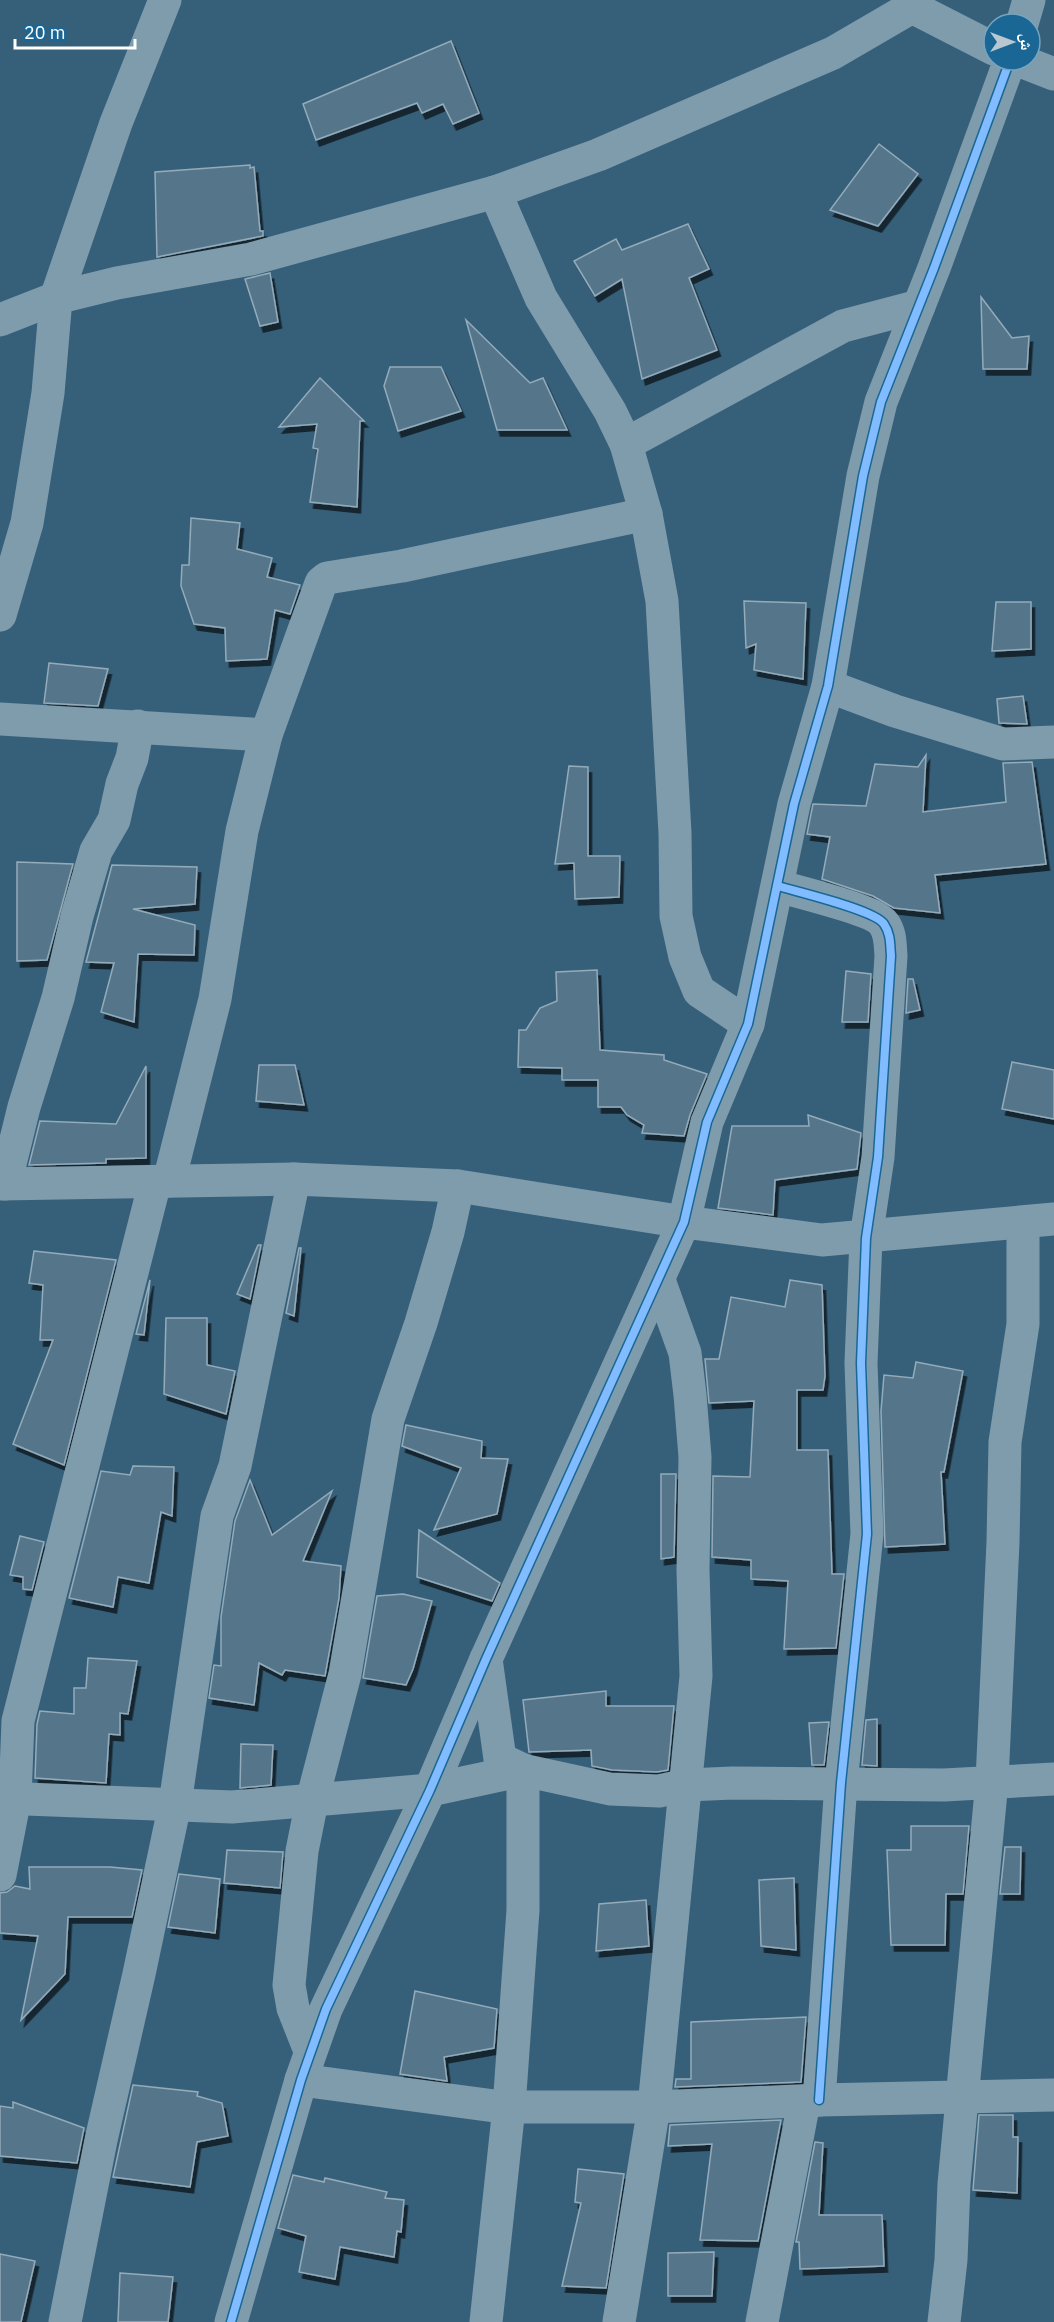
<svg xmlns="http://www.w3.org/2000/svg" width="1054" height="2322" viewBox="0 0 1054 2322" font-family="'IBM Plex Sans','Noto Naskh Arabic',sans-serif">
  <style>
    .building { fill: #55768a; stroke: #94abba; stroke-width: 1.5; filter: url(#shadow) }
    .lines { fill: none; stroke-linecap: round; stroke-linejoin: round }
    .street { stroke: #7f9cad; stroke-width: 33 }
    .cycleway-casing { stroke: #1a6796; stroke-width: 11 }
    .cycleway { stroke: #80bcff; stroke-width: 8 }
  </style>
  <defs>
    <filter id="shadow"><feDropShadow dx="3.5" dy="6" stdDeviation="0" flood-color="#0009"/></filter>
  </defs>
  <rect width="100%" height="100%" fill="#36607a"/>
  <g class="building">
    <polygon points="451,41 479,113 453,124 443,104 422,113 417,103 316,140 303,104"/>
    <polygon points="879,144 918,174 878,226 830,210"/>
    <polygon points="250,165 250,168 254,167 260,231 263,231 263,236 157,257 155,172"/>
    <polygon points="688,224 709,269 689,278 717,350 642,379 622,279 595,296 574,261 616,239 622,250"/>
    <polygon points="270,273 278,322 260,326 245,279"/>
    <polygon points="981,297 1012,338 1029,336 1027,369 983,369"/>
    <polygon points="466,320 530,383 543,378 567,430 497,430"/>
    <polygon points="390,367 441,367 461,411 398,431 384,386"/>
    <polygon points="320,378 364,421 360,421 357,507 310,502 318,449 313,448 317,424 279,427"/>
    <polygon points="191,518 240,523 237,549 272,558 267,577 300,585 290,614 275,610 267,659 226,661 225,628 194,624 181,586 182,565 189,565"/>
    <polygon points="744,601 806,603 803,679 754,670 756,644 746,648"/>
    <polygon points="996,602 1031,602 1031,649 992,651"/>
    <polygon points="49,663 108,669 98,706 44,703"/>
    <polygon points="1023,696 1027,724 999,723 997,699"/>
    <polygon points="926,755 923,812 1006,802 1003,763 1032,762 1046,864 935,875 940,913 894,908 873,896 822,879 830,837 807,834 813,804 866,806 875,764 918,767"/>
    <polygon points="569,766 588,767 588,856 620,856 619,897 575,899 574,863 555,864"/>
    <polygon points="17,862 73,864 47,960 17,961"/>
    <polygon points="112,865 197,867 195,904 133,909 195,925 194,955 138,954 134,1022 101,1012 114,963 86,962"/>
    <polygon points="597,970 600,1050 664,1055 664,1060 707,1074 690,1115 684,1136 642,1133 644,1125 627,1115 621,1107 598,1107 598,1080 562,1080 562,1068 518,1067 519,1030 526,1030 540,1008 557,1001 556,972"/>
    <polygon points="846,971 871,974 868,1022 842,1022"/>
    <polygon points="908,979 913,979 920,1010 906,1013"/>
    <polygon points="1012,1062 1054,1070 1054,1119 1002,1109"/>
    <polygon points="259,1065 295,1065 304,1105 256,1101"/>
    <polygon points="146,1066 146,1158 106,1159 106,1163 29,1165 40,1121 116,1124"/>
    <polygon points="808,1115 861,1133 857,1169 775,1180 773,1215 718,1208 732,1126 809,1126"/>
    <polygon points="258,1245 261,1245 250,1299 237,1294"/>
    <polygon points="299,1248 301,1248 294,1316 286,1313"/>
    <polygon points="34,1251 116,1260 64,1465 13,1444 53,1340 40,1340 43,1285 29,1283"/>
    <polygon points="150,1280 144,1335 136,1334"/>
    <polygon points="790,1280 822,1285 825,1376 823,1390 797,1390 797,1450 828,1450 832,1574 844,1574 836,1648 784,1649 788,1581 751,1579 751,1560 712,1557 713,1476 750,1477 754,1401 709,1403 705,1359 719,1359 731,1297 785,1307"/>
    <polygon points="166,1318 207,1318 207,1365 235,1371 226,1414 164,1394"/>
    <polygon points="916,1362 963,1371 944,1472 941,1472 945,1544 885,1547 881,1411 884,1375 913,1378"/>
    <polygon points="406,1425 482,1441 481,1458 508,1459 497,1514 434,1530 461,1468 402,1446"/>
    <polygon points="133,1466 174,1467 172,1516 161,1512 149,1583 118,1577 113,1607 69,1598 101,1471 130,1475"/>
    <polygon points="661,1474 676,1474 674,1557 661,1559"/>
    <polygon points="250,1480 272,1535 332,1491 303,1561 341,1566 339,1598 325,1676 285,1670 282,1675 259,1663 254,1705 209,1698 214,1665 221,1666 221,1617 235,1521"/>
    <polygon points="419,1530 500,1583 492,1601 417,1577"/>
    <polygon points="20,1536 44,1542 32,1590 23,1589 23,1577 10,1575"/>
    <polygon points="403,1594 432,1601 413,1669 406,1685 363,1678 377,1596"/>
    <polygon points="88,1658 137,1661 128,1714 120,1713 120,1735 109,1734 106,1783 35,1778 37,1724 40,1711 74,1714 74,1688 86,1688"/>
    <polygon points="606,1691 606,1706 674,1706 668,1770 657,1772 612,1770 592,1766 591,1750 529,1752 523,1700"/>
    <polygon points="877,1719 877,1766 862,1765 866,1720"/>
    <polygon points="829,1722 824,1765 812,1765 809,1723"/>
    <polygon points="241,1744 273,1745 271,1785 240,1788"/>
    <polygon points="911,1826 969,1826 963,1894 946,1894 945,1945 891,1945 887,1850 911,1850"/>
    <polygon points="1005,1847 1021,1847 1020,1894 1000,1894"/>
    <polygon points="227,1850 283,1852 280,1888 224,1883"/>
    <polygon points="29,1867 110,1867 142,1870 132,1917 68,1917 65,1974 21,2020 38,1936 0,1933 0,1893 7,1892 15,1886 30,1889"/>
    <polygon points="179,1874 220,1879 215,1933 168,1927"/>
    <polygon points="794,1878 796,1950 761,1946 759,1880"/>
    <polygon points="646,1900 649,1946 596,1951 599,1904"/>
    <polygon points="415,1991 497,2009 494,2048 444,2057 447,2081 400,2074"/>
    <polygon points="806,2017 801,2082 675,2087 676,2079 691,2079 691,2022"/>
    <polygon points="133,2085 198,2092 197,2096 222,2103 228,2136 197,2142 190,2187 113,2177"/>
    <polygon points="13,2102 84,2128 77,2163 0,2156 0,2106 13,2108"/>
    <polygon points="979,2115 1013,2115 1013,2137 1018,2137 1017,2193 973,2190"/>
    <polygon points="781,2120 758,2241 700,2240 712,2144 668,2146 670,2125"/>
    <polygon points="815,2142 823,2143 819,2215 882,2215 884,2266 800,2269 799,2242 796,2242"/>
    <polygon points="578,2169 624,2174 606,2288 562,2286 581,2203 575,2202"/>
    <polygon points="293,2175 324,2182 325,2178 387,2192 385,2198 404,2200 401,2232 397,2231 394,2257 340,2247 335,2279 299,2272 306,2236 278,2228"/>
    <polygon points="714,2252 712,2296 668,2296 668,2253"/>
    <polygon points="0,2254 35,2261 21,2322 0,2322"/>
    <polygon points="120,2273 173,2277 168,2322 118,2322"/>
  </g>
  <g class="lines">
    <g class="street">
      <polyline points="1022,24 1029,0"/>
      <polyline points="1018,60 1054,74"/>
      <polyline points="495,192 541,298 610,411 626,444 646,514 662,601 675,833 676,916 685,957 699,991 748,1024"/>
      <polyline points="0,320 56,298 117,283 251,259 495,192 598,155 833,53 912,7 994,49"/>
      <polyline points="626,444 843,326 919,306"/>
      <polyline points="0,615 27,523 48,393 56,298 116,123 165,0"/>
      <polyline points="828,686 895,711 1003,744 1054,742"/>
      <polyline points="0,719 266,735"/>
      <path d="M778 886C798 892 875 910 884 924 891 934 890 945 891 956L878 1157 866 1238 861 1363 867 1534 841 1783 819 2100"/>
      <polyline points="169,1181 215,999 242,831 266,735 321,583 327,578 402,566 646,514"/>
      <polyline points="0,1184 294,1179 458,1186 684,1222 822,1240 1054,1219"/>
      <polyline points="5,1184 24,1107 58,998 77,916 96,851 114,820 122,784 132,758 138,726"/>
      <polyline points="0,1798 232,1807 430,1790 523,1770 610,1789 659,1791 687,1785 733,1783 944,1785 1054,1779"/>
      <polyline points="0,1875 15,1798 18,1721 155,1182"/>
      <polyline points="310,2051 293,2008 289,1985 302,1851 312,1801 345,1674 388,1419 421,1323 448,1232 458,1186"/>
      <polyline points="301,2080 502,2107 654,2107 819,2100 1054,2095"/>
      <polyline points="65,2322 101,2140 139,1974 175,1804 217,1516 235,1466 294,1179"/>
      <polyline points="231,2322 301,2080 326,2009 430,1790 486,1659 684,1222 707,1122 748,1024 794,804 828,686 863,476 881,402 934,268 1010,60"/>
      <polyline points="486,2322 509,2107 523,1910 523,1770 500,1759 486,1659"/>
      <polyline points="619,2322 654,2107 696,1676 693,1570 695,1457 690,1395 685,1353 659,1280"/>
      <polyline points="762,2322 804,2102"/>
      <polyline points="944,2322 951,2260 954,2184 992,1781 1003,1542 1005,1442 1023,1324 1023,1223"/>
    </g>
    <defs>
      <g id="cycleway">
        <path d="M778 886C798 892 875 910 884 924 891 934 890 945 891 956L878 1157 866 1238 861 1363 867 1534 841 1783 819 2100"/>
        <polyline points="231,2322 301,2080 326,2009 430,1790 486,1659 684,1222 707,1122 748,1024 794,804 828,686 863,476 881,402 934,268 1010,60"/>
      </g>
    </defs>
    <use href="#cycleway" class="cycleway-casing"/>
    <use href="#cycleway" class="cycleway"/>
  </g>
  <g transform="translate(1012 42) rotate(90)"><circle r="28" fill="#1a6796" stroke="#76a4c0" stroke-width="1.5"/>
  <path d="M0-4.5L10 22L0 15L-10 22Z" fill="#b9c7d0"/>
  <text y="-9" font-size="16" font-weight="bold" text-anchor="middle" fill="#ffffff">ش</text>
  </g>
  <path d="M15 39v9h120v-9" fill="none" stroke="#ffffff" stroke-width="3"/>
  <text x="24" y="39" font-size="18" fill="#ffffff" stroke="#1a6796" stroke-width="4.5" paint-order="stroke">20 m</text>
</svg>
